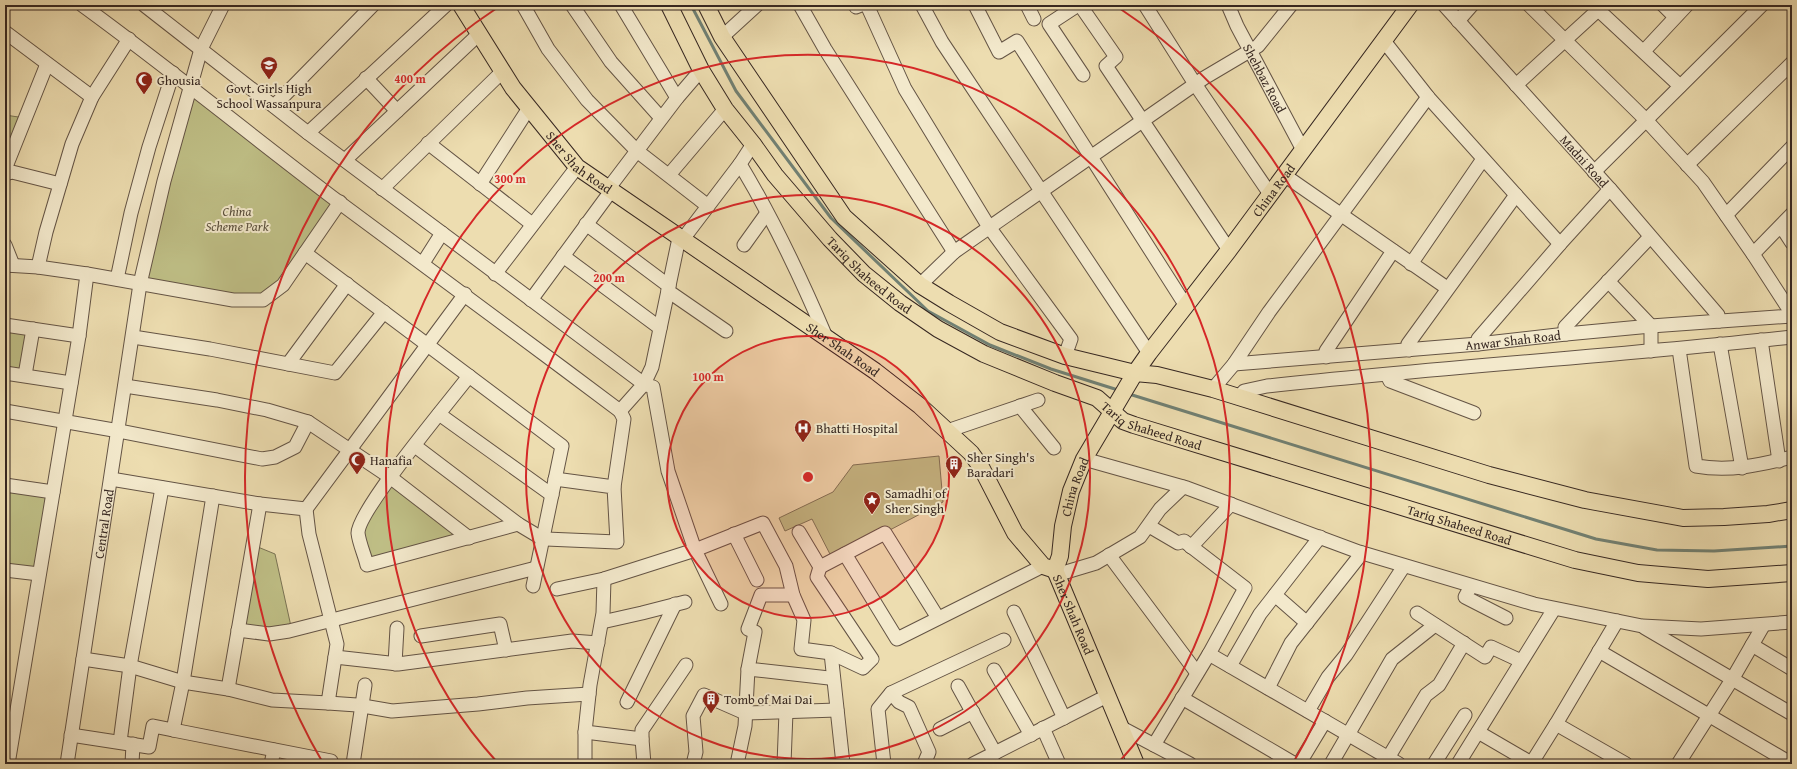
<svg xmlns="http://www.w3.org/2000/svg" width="1797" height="769" viewBox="0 0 1797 769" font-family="'Gentium Book Plus',serif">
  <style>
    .green { fill: #bfbf86; stroke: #7a7354 }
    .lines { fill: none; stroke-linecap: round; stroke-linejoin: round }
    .stream { stroke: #718073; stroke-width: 3 }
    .minor-casing { stroke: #645445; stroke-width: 15 }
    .major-casing { stroke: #362721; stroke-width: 18 }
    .minor { stroke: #f3e9cc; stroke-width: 13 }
    .major { stroke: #edddb0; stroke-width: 16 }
    .ring { fill: none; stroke: #d62828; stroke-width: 2 }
    .labels { text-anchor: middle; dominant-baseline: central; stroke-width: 4; stroke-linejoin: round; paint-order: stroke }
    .street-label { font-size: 13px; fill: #362721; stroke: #f3e9cc }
    .poi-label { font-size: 13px; fill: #362721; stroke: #f3e9cc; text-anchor: start }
    .park-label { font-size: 13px; font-style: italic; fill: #584d3a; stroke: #f3e9cc }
    .centre { fill: #d62828; stroke: #f3e9cc; stroke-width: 2 }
    .ring-label { font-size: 12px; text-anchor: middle; font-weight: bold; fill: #d62828; stroke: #f3e9cc; stroke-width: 4; stroke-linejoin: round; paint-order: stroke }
  </style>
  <rect width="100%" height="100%" fill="#edddb0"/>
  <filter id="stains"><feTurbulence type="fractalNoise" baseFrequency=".005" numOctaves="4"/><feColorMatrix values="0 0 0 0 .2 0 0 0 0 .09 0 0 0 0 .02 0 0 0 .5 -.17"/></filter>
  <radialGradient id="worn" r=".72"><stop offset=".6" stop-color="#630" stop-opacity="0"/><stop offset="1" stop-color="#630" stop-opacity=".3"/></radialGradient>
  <g class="green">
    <polygon points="193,91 340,202 263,300 141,285"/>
    <polygon points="5,115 25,118 5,169"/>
    <polygon points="5,325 33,329 25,375 5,373"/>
    <polygon points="939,456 943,502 833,560 812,519 785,531 779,518 833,492 853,465"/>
    <polygon points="390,477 469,538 367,565 362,519"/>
    <polygon points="5,485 53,492 39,574 5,570"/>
    <polygon points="253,545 275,554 292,631 238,630"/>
  </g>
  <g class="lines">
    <g class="stream">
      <polyline points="691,5 736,91 831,218 928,311 990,345 1051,369 1118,390"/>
      <polyline points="1129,394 1596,539 1657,550 1714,551 1792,546"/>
    </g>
    <defs>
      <g id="minor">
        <path d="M82 5C170 69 254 138 340 203 433 272 527 341 620 411L644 384 308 133 144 5"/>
        <polyline points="523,5 548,49 587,100 637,151 708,206"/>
        <polyline points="572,5 611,62 661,118"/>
        <polyline points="621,5 677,98"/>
        <polyline points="800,5 825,49 954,252"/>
        <polyline points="855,5 856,7 861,5"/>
        <polyline points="867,5 905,89 989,227 1071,339 1065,356"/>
        <polyline points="922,5 942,42 1149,353"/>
        <polyline points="975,5 999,52 1017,41 1186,306"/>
        <polyline points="1027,5 1034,19"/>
        <polyline points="1078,5 1049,24 1083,75"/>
        <polyline points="1080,5 1116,57 1106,66 1229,250"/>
        <polyline points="1145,5 1195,84 1270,194"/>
        <path id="s1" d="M1228 5 1237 26 1303 150"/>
        <path id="s2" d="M1444 5 1610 189 1718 315 1719 321"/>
        <polyline points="1529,5 1646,120 1703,182 1753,254 1792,314"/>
        <polyline points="1593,5 1680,86"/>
        <polyline points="1663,5 1675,17"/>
        <polyline points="1458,21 1472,5"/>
        <polyline points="5,32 92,97"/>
        <polyline points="722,37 757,5"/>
        <polyline points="1384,41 1428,97 1560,244"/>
        <polyline points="1644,51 1687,5"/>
        <polyline points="366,78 397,111"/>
        <polyline points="1516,85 1598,10"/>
        <polyline points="274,106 373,5"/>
        <polyline points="308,133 446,5"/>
        <polyline points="428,143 532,224"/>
        <path d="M753 144 740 164C773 219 801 278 826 337"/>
        <polyline points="345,160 479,34"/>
        <polyline points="1687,165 1792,63"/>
        <polyline points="5,169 47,64"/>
        <polyline points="1594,172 1762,5"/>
        <polyline points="5,174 12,172 60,184"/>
        <polyline points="669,175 725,109"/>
        <polyline points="1284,175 1447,288"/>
        <polyline points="480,184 529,108"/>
        <polyline points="382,189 503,71"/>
        <polyline points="608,189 677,98 701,70"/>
        <polyline points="1726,215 1792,147"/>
        <polyline points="586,224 669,286"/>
        <polyline points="1781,226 1792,243"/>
        <polyline points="679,238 652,367 644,384 653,387 668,471 695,550 721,604"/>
        <polyline points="683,239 740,164"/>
        <polyline points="5,245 13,265"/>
        <polyline points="744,245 767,213"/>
        <polyline points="305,253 562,446 533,586"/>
        <polyline points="1753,254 1792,214"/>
        <polyline points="563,256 660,328"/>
        <polyline points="423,263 442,233"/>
        <polyline points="1411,264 1483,159"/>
        <polyline points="5,265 38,267 87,274 233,300 263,300 283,285 340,202"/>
        <polyline points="38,267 46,232 72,144 92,97 129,39"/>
        <polyline points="495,274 577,167"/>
        <polyline points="117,279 131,213 149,147 173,73"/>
        <polyline points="1608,281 1651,326 1651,351"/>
        <polyline points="920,285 954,252 1204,78 1258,46 1291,5"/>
        <polyline points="668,291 726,331"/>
        <polyline points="531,300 611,191"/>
        <polyline points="5,325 79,336"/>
        <polyline points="1566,334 1565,327 1650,237"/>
        <polyline points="133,337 210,349 335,373 384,312"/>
        <polyline points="1761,340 1779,461"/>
        <polyline points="1478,344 1478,339 1560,244 1610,189"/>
        <polyline points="1720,344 1742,468"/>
        <path d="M1679 349 1696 466C1729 472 1760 465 1792 457"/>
        <polyline points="1409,350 1408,344 1516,195"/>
        <polyline points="1326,357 1326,351 1393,251"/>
        <polyline points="288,364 347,284"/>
        <path id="s3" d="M1234 364 1478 344 1566 334 1651 326 1792 316"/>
        <polyline points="5,373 71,383"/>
        <polyline points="25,375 33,329"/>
        <polyline points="1387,375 1390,381 1474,413"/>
        <path d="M469 376C450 401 358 510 358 533 359 543 365 556 367 565L518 524"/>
        <polyline points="125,386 217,400 267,410 308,422 390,477 469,538"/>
        <polyline points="1213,389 1234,364 1269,312 1428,97"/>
        <path d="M1239 398 1244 391 1267 386C1441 367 1617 356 1792 337"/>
        <polyline points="1020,406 1054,448"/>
        <polyline points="5,411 119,431 262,459 275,457 295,447 308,422"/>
        <polyline points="439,414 552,495"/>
        <polyline points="947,431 1038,400"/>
        <polyline points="415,446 518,524 543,539"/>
        <polyline points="1084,459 1187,488 1359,552 1534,604 1642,626 1701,629 1792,622"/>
        <polyline points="5,485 53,492"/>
        <polyline points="614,487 624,419 620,411"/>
        <polyline points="213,496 183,682 173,730 331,761"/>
        <polyline points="306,509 465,294"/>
        <polyline points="1149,526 1178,543 1184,541 1245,588 1209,654 1154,745"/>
        <polyline points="799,532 820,567 885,533 938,618"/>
        <polyline points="734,534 757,580"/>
        <polyline points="546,539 617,542 614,487 555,479"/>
        <polyline points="1191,547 1231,504"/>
        <polyline points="845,554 897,639 1043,566"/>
        <polyline points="1109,555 1197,673"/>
        <polyline points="5,570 39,574"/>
        <polyline points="1056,575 1096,563 1140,537 1160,509 1183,487"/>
        <polyline points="1471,586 1465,597 1506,618"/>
        <polyline points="557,589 604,579 695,550 763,523 786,566 793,595 804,620 801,649 831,653 863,668 872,659 817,577 820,567"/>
        <polyline points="793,595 761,595 748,629 755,632 748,669 829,678"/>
        <polyline points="1275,595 1307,623"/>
        <polyline points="1014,612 1064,718"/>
        <polyline points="1417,613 1485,657 1491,647 1521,661"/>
        <polyline points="1617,621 1556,724 1626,764"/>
        <polyline points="602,622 642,613 685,602"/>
        <polyline points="1645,628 1792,714"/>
        <polyline points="238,630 269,634 289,631 536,568"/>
        <polyline points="421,636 500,624 506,650"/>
        <polyline points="1752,645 1792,669"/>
        <polyline points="1599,651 1792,764"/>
        <polyline points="831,653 843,764"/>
        <polyline points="1209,654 1399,764"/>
        <polyline points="335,657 398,664 572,641 598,643"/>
        <polyline points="83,659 130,666 183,682 228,689 272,700 328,703 337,644 309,534 306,509 260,504 111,479"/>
        <polyline points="395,664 397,628"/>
        <polyline points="1230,666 1260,614 1320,537"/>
        <polyline points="994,670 1031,735"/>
        <polyline points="958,686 995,753"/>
        <polyline points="1268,688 1291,643 1362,553"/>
        <polyline points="228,689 260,504"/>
        <polyline points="1182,698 1295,764"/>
        <polyline points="627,702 675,604"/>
        <polyline points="328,703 357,705 392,711 478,704 527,698 589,694"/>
        <polyline points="1308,711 1328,677 1346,655 1404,566"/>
        <polyline points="1120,727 1190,764"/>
        <polyline points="1043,728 1059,764"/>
        <polyline points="940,729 973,712"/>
        <polyline points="585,732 642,739 642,730 686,665"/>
        <polyline points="1478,732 1533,764"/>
        <polyline points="71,735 149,747 153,726 173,730"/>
        <polyline points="642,739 644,764"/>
        <polyline points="120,742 130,666 162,488"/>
        <polyline points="1388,758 1426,695 1439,685 1464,643"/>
        <polyline points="8,764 79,336 87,274"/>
        <path id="s4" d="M67 764 140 284 164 181 201 49 223 5"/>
        <polyline points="132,764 133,744"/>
        <polyline points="271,764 274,750"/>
        <polyline points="353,764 365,685"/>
        <polyline points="585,764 585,732 590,685 603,613 604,579"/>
        <polyline points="693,764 696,752 693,716 704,695 745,713 837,710"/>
        <polyline points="737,764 745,726 748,669"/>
        <polyline points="784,764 786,712"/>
        <polyline points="884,764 878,709 891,693"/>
        <polyline points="924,764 929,752 909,707 899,702 891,693 1004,640"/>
        <polyline points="973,764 1107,696"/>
        <polyline points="1299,764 1325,721"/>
        <polyline points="1331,764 1392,659 1435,625"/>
        <polyline points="1434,764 1465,715"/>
        <polyline points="1458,764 1554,609"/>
        <polyline points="1531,764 1556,724"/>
        <polyline points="1678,764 1733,678 1763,626"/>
      </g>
      <g id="major">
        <path id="s5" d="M461 5 513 88 577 167 875 371 920 406 971 453 981 467 1015 533 1043 566 1055 570"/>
        <path id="s6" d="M669 5 701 70 725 109 753 144 775 175 830 239 864 274 900 303 938 329 984 354 1055 383 1097 398 1123 421 1134 425 1575 560 1638 573 1708 579 1792 573"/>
        <polyline points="706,5 722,37 844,217 920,285 949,303 1000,332 1065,356 1135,373 1157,375 1213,389 1489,475 1585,500 1683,518 1724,517 1768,514 1792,510"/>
        <path id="s7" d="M1055 570 1060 556 1063 526 1071 491 1084 459 1135 373 1149 353 1229 250 1410 5"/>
        <path id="s8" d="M1055 570 1136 764"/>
      </g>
    </defs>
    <use href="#minor" class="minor-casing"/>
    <use href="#major" class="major-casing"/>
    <use href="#minor" class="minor"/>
    <use href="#major" class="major"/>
  </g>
  <circle cx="808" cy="477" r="141" fill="#d62828" fill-opacity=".12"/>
  <g class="ring">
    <circle cx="808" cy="477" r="141"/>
    <circle cx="808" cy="477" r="282"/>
    <path d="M497 762A422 422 0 1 1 1119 762"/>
    <path d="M323 763A563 563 0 0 1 497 8M1119 8A563 563 0 0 1 1293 763"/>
  </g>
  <defs>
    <symbol id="school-pin" viewBox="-11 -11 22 30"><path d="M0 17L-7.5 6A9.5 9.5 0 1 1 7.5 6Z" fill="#8f2418" stroke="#f3e9cc"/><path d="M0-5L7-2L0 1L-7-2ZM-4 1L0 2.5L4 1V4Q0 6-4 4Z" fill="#fff"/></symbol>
    <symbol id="mosque-pin" viewBox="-11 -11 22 30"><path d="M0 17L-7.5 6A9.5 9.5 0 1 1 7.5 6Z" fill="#8f2418" stroke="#f3e9cc"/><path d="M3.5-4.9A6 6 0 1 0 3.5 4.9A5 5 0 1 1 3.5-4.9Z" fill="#fff"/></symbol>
    <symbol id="hospital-pin" viewBox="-11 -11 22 30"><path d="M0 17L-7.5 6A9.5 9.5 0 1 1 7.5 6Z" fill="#8f2418" stroke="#f3e9cc"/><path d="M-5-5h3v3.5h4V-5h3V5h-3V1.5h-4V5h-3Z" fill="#fff"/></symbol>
    <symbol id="building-pin" viewBox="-11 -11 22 30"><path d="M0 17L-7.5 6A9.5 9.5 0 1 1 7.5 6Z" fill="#8f2418" stroke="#f3e9cc"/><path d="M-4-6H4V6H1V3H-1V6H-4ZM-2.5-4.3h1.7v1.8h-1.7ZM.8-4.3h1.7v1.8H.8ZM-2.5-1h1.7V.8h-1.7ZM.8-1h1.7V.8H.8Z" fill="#fff"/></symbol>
    <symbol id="sight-pin" viewBox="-11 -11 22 30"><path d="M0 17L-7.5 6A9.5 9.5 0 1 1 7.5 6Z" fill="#8f2418" stroke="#f3e9cc"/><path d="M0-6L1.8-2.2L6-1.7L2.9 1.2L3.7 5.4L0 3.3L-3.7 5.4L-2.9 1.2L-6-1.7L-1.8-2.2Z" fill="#fff"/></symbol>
  </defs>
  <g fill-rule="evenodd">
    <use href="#school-pin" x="259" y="55" width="20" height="27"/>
    <use href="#mosque-pin" x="134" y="70" width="20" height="27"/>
    <use href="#hospital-pin" x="793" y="418" width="20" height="27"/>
    <use href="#mosque-pin" x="347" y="450" width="20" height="27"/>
    <use href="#building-pin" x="944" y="454" width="20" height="27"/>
    <use href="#sight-pin" x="862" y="490" width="20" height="27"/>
    <use href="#building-pin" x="701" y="689" width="20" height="27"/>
  </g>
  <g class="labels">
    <g class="street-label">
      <text stroke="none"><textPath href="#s1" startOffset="82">Shehbaz Road</textPath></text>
      <text stroke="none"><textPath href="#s5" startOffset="198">Sher Shah Road</textPath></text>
      <text stroke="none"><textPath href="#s2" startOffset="210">Madni Road</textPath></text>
      <text stroke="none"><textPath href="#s7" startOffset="445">China Road</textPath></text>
      <text stroke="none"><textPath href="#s6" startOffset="339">Tariq Shaheed Road</textPath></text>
      <text stroke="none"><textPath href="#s3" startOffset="280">Anwar Shah Road</textPath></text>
      <text stroke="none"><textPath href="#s5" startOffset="522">Sher Shah Road</textPath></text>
      <text stroke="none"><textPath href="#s6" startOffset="663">Tariq Shaheed Road</textPath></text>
      <text stroke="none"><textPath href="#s7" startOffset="86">China Road</textPath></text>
      <text stroke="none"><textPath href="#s4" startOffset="243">Central Road</textPath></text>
      <text stroke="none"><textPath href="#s6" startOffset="987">Tariq Shaheed Road</textPath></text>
      <text stroke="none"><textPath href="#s8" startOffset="48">Sher Shah Road</textPath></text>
    </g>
    <g class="poi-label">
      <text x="157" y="80">Ghousia</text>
      <text x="269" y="88" text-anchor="middle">Govt. Girls High<tspan x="269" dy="15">School Wassanpura</tspan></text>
      <text x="816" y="428">Bhatti Hospital</text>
      <text x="967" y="457">Sher Singh's<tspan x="967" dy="15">Baradari</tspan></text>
      <text x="370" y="460">Hanafia</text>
      <text x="885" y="493">Samadhi of<tspan x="885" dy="15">Sher Singh</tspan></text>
      <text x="724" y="699">Tomb of Mai Dai</text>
    </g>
    <g class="park-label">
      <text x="237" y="211">China<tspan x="237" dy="15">Scheme Park</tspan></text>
    </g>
  </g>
  <circle cx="808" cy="477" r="6" class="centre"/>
  <g class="ring-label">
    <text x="410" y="83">400 m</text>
    <text x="510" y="183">300 m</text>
    <text x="609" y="282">200 m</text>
    <text x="708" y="381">100 m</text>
  </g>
  <rect width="1797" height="769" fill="none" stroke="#edddb0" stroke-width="20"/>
  <rect x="6" y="6" width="1785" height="757" fill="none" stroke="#362721" stroke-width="2"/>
  <rect x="10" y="10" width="1777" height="749" fill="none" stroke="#362721"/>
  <rect width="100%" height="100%" filter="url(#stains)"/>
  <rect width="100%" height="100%" fill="url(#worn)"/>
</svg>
